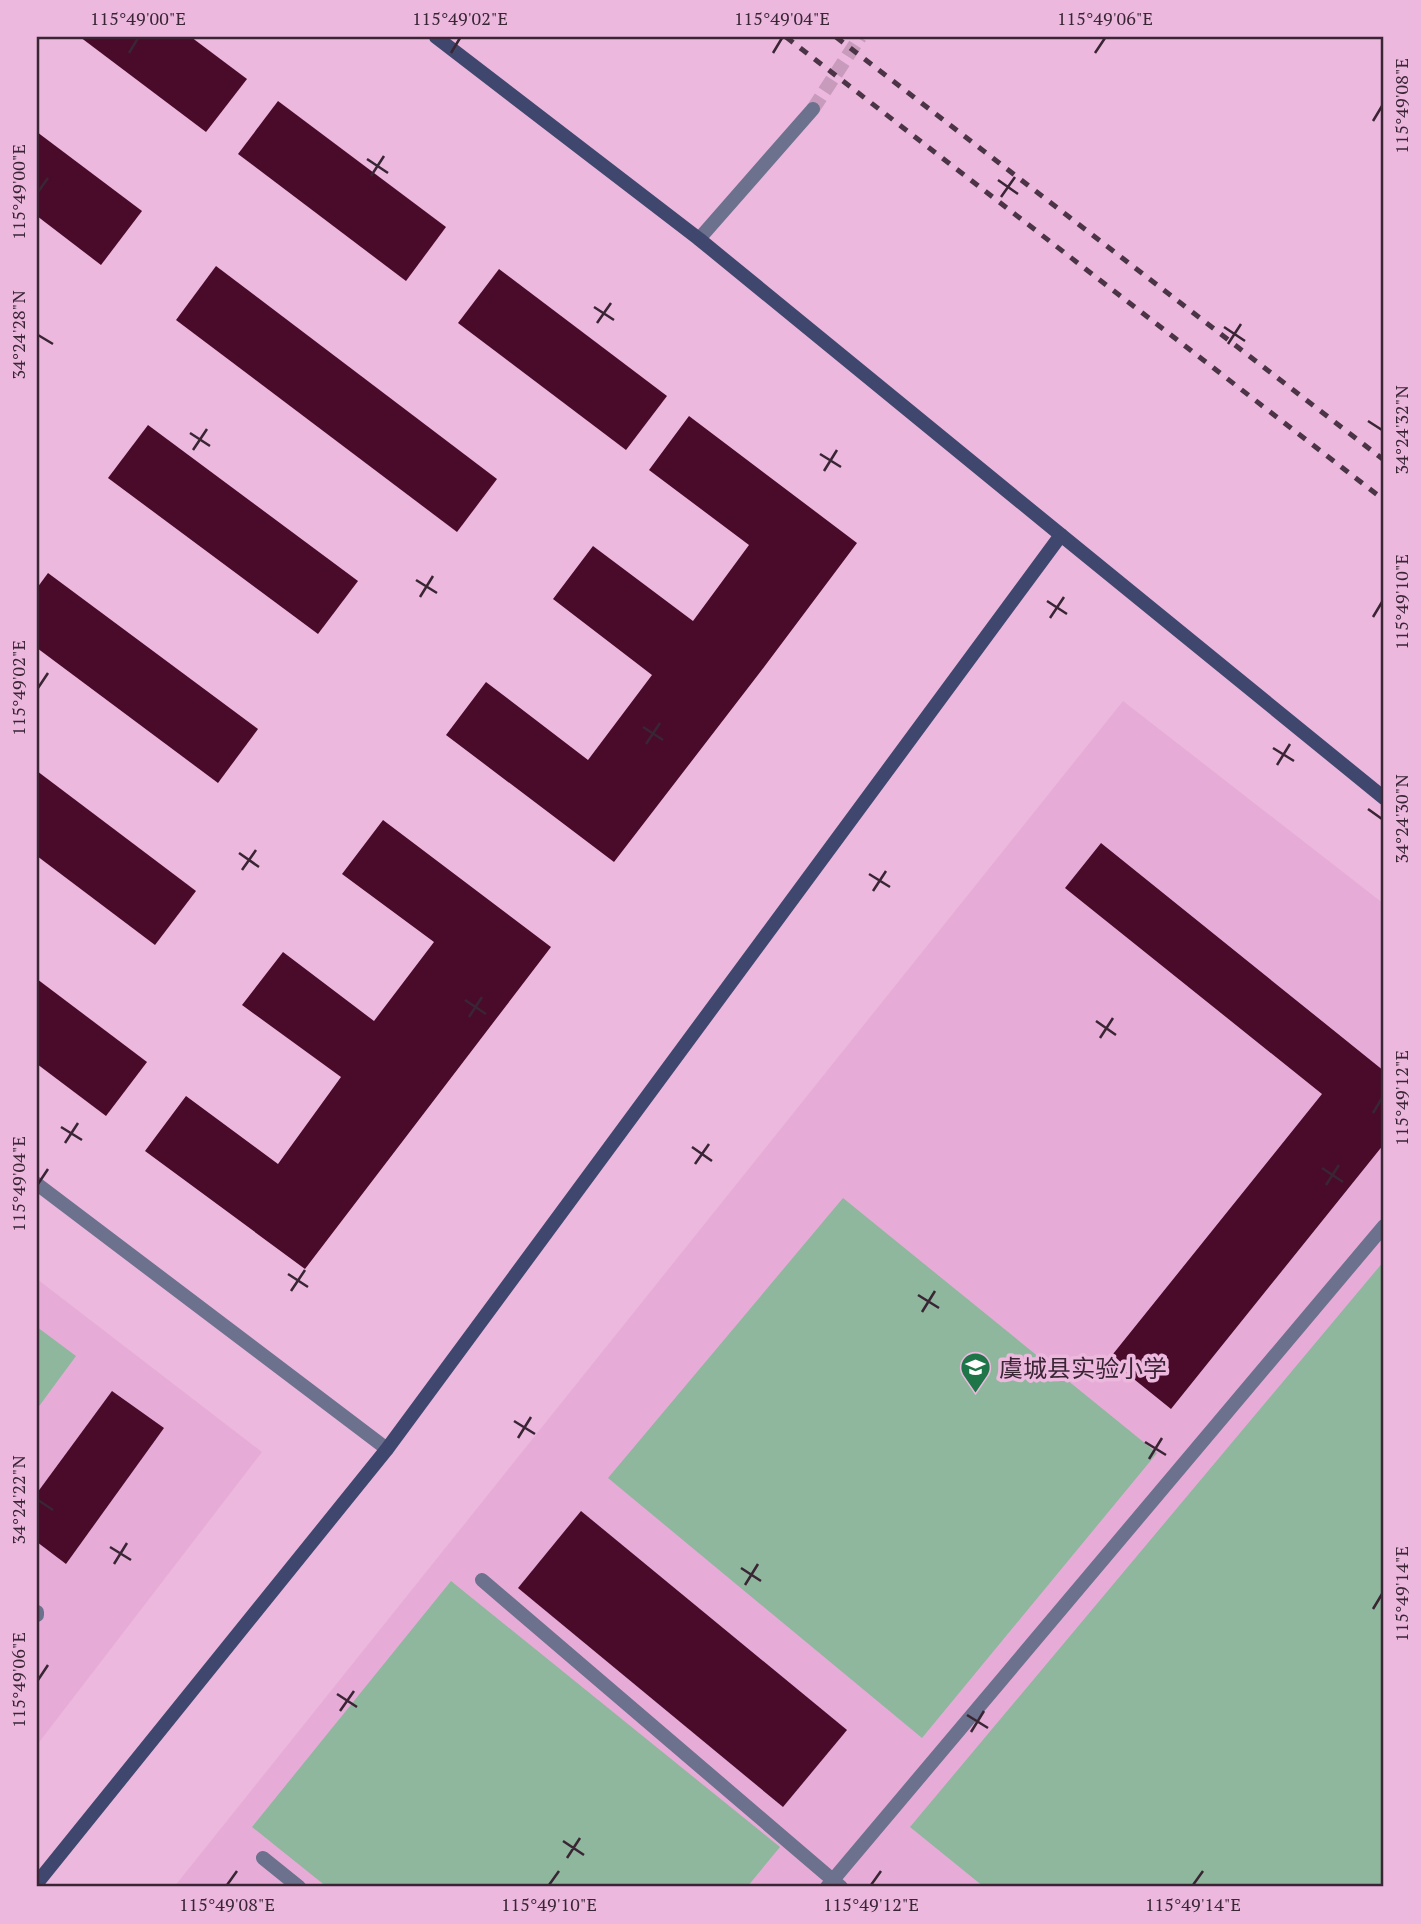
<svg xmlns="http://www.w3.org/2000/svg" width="1421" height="1924" viewBox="0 0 1421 1924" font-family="'PT Serif','Noto Sans SC',serif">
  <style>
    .built { fill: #e6acd7 }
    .green { fill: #8eb79d }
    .building { fill: #4a0b2a }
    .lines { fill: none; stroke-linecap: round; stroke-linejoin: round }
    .street-tunnel { stroke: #c89bbc; stroke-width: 14; stroke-dasharray: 14 7; stroke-linecap: butt }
    .lane { stroke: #6c718d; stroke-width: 14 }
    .street { stroke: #6c718d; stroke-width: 14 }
    .secondary { stroke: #40476e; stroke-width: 14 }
    .rail { stroke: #4b3445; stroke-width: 5; stroke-dasharray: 9 9; stroke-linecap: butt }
    .ticks { fill: none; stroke: #392534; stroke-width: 2.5 }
    .labels { text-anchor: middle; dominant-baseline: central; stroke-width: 7; stroke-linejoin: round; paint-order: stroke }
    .poi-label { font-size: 24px; fill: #392534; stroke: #ecb8de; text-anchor: start }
    .neatline { fill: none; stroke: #392534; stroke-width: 2.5 }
    .ticks-label { font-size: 18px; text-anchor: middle; fill: #392534 }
  </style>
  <rect width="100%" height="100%" fill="#ecb8de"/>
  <g class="built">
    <polygon points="1123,701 1384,904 1384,1887 174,1887"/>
    <polygon points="37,1279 262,1452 37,1745"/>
  </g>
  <g class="green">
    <polygon points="843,1198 1157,1453 922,1738 608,1478"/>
    <polygon points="1384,1261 1384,1887 984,1887 910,1827"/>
    <polygon points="37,1327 76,1356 37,1409"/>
    <polygon points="451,1581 780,1847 747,1887 327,1887 252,1827"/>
  </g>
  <g class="building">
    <polygon points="80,37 191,37 247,79 206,132"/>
    <polygon points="278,101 446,227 406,281 238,154"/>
    <polygon points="37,132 142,211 101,265 37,216"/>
    <polygon points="216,266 497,479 457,532 176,320"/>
    <polygon points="499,269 667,396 626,450 458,323"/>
    <polygon points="689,416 857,543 761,671 614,862 446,735 486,682 588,760 652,675 553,599 593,546 693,621 749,545 649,470"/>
    <polygon points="148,425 358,581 318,634 108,478"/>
    <polygon points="48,573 258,729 218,783 37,648 37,588"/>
    <polygon points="37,771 196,891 155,945 37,856"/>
    <polygon points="383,820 551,947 305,1269 145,1151 186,1096 278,1164 341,1077 242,1005 283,952 374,1021 434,942 342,874"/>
    <polygon points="1101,843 1384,1071 1384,1144 1171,1409 1109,1359 1322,1094 1065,888"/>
    <polygon points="37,979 147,1062 106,1116 37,1064"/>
    <polygon points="112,1391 164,1428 66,1564 37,1542 37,1493"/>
    <polygon points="581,1511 847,1730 783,1807 518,1588"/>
  </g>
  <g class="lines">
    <polyline class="street-tunnel" points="813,109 860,37"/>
    <g class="lane">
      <polyline points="482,1580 841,1887"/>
      <polyline points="37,1612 37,1615"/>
      <polyline points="263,1858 299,1887"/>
      <polyline points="827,1887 1384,1226"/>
    </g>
    <g class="street">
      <polyline points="699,239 813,109"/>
      <polyline points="37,1184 387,1449"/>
    </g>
    <g class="secondary">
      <polyline points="1061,535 1384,798"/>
      <polyline points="37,1883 387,1449 1061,535 699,239 436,37"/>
    </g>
    <g class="rail">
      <polyline points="786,37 1384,500"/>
      <polyline points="836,37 1384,460"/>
    </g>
  </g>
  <path class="ticks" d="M129 53 138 38M451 53 460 38M773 53 782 38M1095 53 1105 38M1373 121 1382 106M367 159 388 173M371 176 384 156M998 180 1018 194M38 192 48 178M1001 197 1015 177M594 307 614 320M597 323 611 303M1224 327 1245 341M38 335 53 344M1228 344 1241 324M1368 421 1382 430M190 433 210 446M193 450 207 429M820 454 841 467M824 471 837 450M416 580 437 593M420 597 433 576M1047 601 1067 614M1373 617 1382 602M1050 618 1064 597M38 688 48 673M643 727 663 740M646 744 660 723M1273 748 1294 761M1277 765 1290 744M1368 809 1382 819M239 853 259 867M242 870 256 850M869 874 890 887M873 891 886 871M465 1000 486 1014M469 1017 482 997M1096 1021 1116 1035M1100 1038 1113 1018M1373 1113 1382 1098M61 1127 82 1140M65 1143 78 1123M692 1147 712 1161M695 1164 709 1144M1322 1168 1343 1182M38 1184 48 1169M1326 1185 1339 1165M288 1274 308 1287M291 1291 305 1270M918 1295 939 1308M922 1312 935 1291M514 1421 535 1434M518 1438 531 1417M1145 1442 1166 1455M1149 1459 1162 1438M38 1500 53 1510M110 1547 131 1560M114 1564 127 1543M741 1568 761 1581M745 1585 758 1564M1373 1609 1382 1594M38 1680 48 1665M337 1694 357 1707M340 1711 354 1691M967 1715 988 1728M971 1732 984 1711M563 1841 584 1855M567 1858 580 1838M227 1885 237 1871M549 1885 559 1871M871 1885 881 1871M1193 1885 1203 1871"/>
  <defs>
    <symbol id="school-pin" viewBox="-11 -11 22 30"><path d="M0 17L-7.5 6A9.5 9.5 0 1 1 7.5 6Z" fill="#1d7548" stroke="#ecb8de"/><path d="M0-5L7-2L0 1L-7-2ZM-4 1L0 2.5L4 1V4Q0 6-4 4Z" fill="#fff"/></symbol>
  </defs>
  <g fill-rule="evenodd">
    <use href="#school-pin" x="958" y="1350" width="35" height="47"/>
  </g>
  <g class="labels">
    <g class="poi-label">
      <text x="999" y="1368">虞城县实验小学</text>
    </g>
  </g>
  <rect width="1421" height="1924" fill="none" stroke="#ecb8de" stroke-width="77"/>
  <rect x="38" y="38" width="1344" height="1847" class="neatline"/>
  <g class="ticks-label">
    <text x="138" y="25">115°49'00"E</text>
    <text x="460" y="25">115°49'02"E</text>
    <text x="782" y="25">115°49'04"E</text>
    <text x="1105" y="25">115°49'06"E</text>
    <text transform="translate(1402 106) rotate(-90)" y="6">115°49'08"E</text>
    <text transform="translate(19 192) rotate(-90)" y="6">115°49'00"E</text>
    <text transform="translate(19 335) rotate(-90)" y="6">34°24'28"N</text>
    <text transform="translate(1402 430) rotate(-90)" y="6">34°24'32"N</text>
    <text transform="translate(1402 602) rotate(-90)" y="6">115°49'10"E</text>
    <text transform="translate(19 688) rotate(-90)" y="6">115°49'02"E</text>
    <text transform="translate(1402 819) rotate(-90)" y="6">34°24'30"N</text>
    <text transform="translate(1402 1098) rotate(-90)" y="6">115°49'12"E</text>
    <text transform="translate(19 1184) rotate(-90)" y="6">115°49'04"E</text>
    <text transform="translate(19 1500) rotate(-90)" y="6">34°24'22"N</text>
    <text transform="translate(1402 1594) rotate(-90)" y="6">115°49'14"E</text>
    <text transform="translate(19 1680) rotate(-90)" y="6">115°49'06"E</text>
    <text x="227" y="1911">115°49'08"E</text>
    <text x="549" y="1911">115°49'10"E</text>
    <text x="871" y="1911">115°49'12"E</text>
    <text x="1193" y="1911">115°49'14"E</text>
  </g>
</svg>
